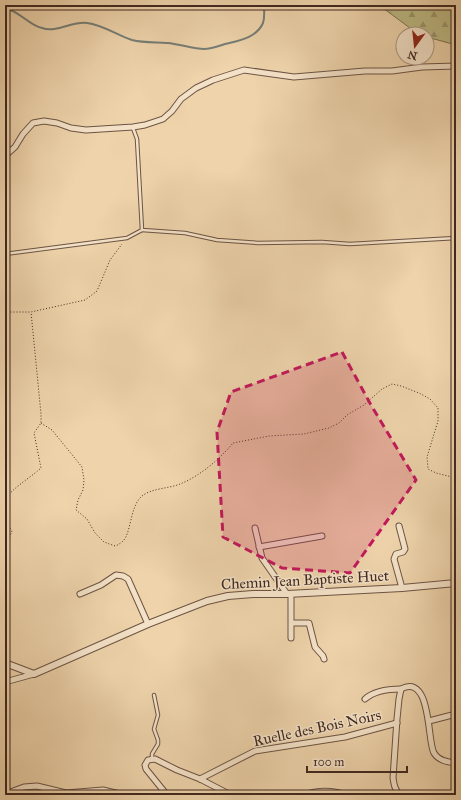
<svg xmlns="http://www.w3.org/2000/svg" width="461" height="800" viewBox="0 0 461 800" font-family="'IM FELL Great Primer',serif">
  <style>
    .forest { fill: url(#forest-firs); stroke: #7f7253 }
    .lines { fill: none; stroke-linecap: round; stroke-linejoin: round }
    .stream { stroke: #767e76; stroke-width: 2 }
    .service-casing { stroke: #6c5444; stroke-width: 4.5 }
    .minor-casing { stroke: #6c5444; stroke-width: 7 }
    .tertiary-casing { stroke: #6c5444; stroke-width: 8 }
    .path { stroke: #402921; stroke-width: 1; stroke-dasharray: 1 2; stroke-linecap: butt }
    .service { stroke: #f4e2c8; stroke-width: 2.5 }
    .minor { stroke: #f4e2c8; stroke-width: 5 }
    .tertiary { stroke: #f4e2c8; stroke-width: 6 }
    .marked { fill: #c2185b; fill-opacity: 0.2; stroke: #c2185b; stroke-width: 3; stroke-dasharray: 8 5; stroke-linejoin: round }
    .labels { text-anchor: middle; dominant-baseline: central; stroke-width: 3; stroke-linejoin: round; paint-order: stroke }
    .street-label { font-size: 15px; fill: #402921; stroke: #f4e2c8 }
  </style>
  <defs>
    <pattern id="forest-firs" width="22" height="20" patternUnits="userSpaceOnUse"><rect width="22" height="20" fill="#bebb85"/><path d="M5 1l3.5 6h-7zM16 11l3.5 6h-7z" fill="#9c986c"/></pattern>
  </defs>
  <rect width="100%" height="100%" fill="#eed3ab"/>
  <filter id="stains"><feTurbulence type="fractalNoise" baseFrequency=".005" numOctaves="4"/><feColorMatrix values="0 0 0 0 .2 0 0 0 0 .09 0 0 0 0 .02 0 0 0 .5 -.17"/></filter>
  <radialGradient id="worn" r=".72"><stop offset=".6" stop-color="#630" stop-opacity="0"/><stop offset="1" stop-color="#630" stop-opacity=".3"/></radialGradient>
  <polygon class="forest" points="379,5 456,5 456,45 427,37 427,34 418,34"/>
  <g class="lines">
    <path class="stream" d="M5 9C19 10 28 25 42 28 57 33 72 21 87 23 103 25 117 35 132 40 144 43 156 42 168 43 178 44 195 49 204 49 210 49 216 47 222 45 236 41 256 39 263 23 265 17 264 11 264 5"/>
    <defs>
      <g id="service">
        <polyline points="133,128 137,139 142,230 185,233 217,240 258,243 322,242 350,244 456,238"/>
        <polyline points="5,254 127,238 142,230"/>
        <polyline points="152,759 152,754 158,744 158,740 154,729 158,715 154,695"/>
      </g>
      <g id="minor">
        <polyline points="5,156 15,147 23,134 33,123 44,121 57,123 71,128 86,130 133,127 145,125 163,119 172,111 181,99 196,88 213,80 244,70 294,77 365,71 392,71 422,67 456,66"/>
        <polyline points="5,228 5,234"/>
        <polyline points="399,526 405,549 403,552 396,554 394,559 402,588"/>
        <polyline points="255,528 262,558 287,594"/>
        <polyline points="259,547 322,536"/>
        <polyline points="80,594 101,585 116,575 123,576 128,579 148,624"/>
        <polyline points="291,594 291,638"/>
        <polyline points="292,623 309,623 315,647 323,656 324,659"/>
        <polyline points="5,682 34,674"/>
        <path d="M365 699C375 690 389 689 401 689"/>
        <polyline points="429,721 456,714"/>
        <polyline points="200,779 255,751 345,737 397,723"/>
        <polyline points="5,794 24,787 37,786 66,793 103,790 124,795"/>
        <polyline points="167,795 146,769 145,765 148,760 155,759 177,770 200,779 231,795"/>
        <path d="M304 795C317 790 333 790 346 795"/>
        <path d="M400 795C395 790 394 785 393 778L397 719 399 699 401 689C432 673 427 742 434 753 439 761 448 762 456 763"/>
      </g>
      <polyline id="tertiary" points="5,663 34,674 148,624 207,601 228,596 253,594 287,594 402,588 456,583"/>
    </defs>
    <use href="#service" class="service-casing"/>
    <use href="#minor" class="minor-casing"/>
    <use href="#tertiary" class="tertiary-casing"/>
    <g class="path">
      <polyline points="5,314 8,312 31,312 85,300 97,291 110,260 122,244"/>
      <path d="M41 423 52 430 82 467 84 480 83 490 78 500 76 510 87 519 95 533 104 542 115 546C118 545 121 543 123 541 131 533 130 509 140 498 149 488 168 489 180 484 200 476 220 459 233 443L269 436 304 434 329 428 339 423 347 415 364 405 382 389 392 384 401 386 419 393 430 399 438 408V421L427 457 428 469 436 473 456 478"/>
      <path d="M5 499C15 486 30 478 41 468L34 433 41 423V414L31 312"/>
      <polyline points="5,521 12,531 8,541 5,542"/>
    </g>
    <use href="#service" class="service"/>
    <use href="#minor" class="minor"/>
    <use href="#tertiary" class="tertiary"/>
  </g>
  <path class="marked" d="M342 352 371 405 416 480 350 573 282 568 223 537 217 432 231 392Z"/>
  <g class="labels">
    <g class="street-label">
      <text transform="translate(305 580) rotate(-3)">Chemin Jean Baptiste Huet</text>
      <text transform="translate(317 728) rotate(-12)">Ruelle des Bois Noirs</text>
    </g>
  </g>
  <rect width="461" height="800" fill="none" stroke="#eed3ab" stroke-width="20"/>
  <rect x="6" y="6" width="449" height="788" fill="none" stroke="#402921" stroke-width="2"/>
  <rect x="10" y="10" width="441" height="780" fill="none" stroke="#402921"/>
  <g transform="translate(415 46) rotate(195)"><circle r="19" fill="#f4e2c8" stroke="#ac9885"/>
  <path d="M0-3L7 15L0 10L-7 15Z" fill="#8f2418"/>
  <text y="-6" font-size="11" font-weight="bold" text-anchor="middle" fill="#402921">N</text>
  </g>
  <path d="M307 766v6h100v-6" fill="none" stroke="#402921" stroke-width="2"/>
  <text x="313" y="766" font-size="12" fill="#402921" stroke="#f4e2c8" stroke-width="3" paint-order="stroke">100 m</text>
  <rect width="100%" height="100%" filter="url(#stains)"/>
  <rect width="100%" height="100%" fill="url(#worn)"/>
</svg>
